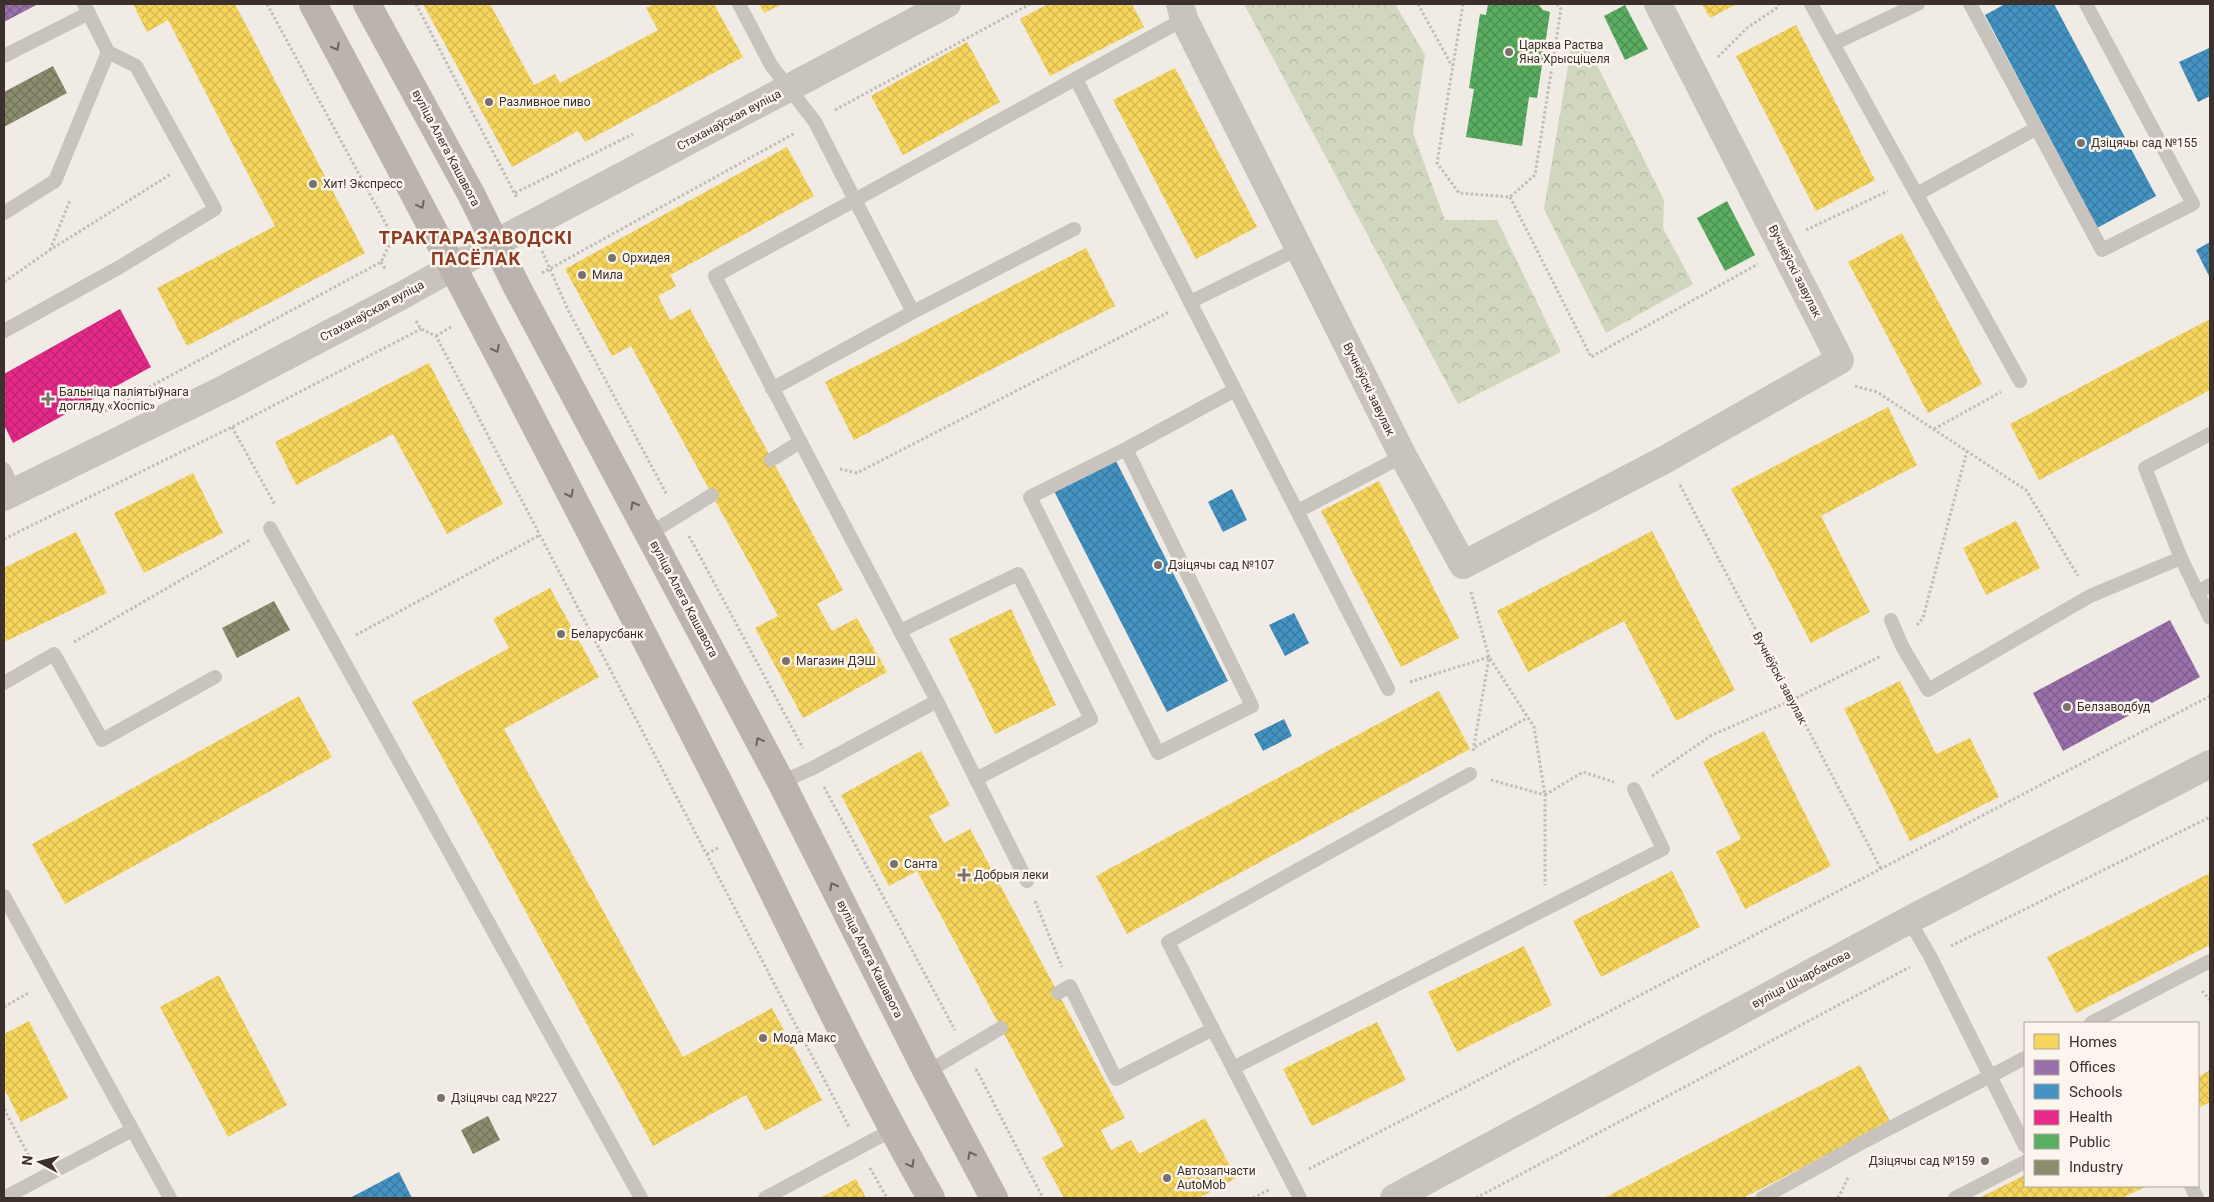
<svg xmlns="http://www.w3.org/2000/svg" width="2214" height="1202" viewBox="0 0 2214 1202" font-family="Roboto,sans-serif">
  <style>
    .forest { fill: url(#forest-crowns) }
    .homes { fill: url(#homes-cross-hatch) }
    .offices { fill: url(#offices-cross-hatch) }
    .schools { fill: url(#schools-cross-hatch) }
    .health { fill: url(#health-cross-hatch) }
    .public { fill: url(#public-cross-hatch) }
    .industry { fill: url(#industry-cross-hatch) }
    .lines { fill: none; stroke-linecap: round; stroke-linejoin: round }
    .path { stroke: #c2bbb6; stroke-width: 3; stroke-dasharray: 2.5 2.5; stroke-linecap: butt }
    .service { stroke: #c9c3be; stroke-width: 14 }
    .minor { stroke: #c9c3be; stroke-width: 28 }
    .secondary { stroke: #bab3ae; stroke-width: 28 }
    .oneway { stroke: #6e645f }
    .poi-dot { fill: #7a716c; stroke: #fbf5ee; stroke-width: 2 }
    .labels { text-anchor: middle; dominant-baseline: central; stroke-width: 5; stroke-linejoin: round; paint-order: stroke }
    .poi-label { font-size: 12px; fill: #3b302b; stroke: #fbf5ee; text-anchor: start }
    .street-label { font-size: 12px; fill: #3b302b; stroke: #fbf5ee }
    .district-label { font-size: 18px; font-weight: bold; letter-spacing: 1px; fill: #8c3b22; stroke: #fbf5ee }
  </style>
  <defs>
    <pattern id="forest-crowns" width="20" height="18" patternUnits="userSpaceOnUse" patternTransform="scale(1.25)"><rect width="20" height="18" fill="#d1d6bf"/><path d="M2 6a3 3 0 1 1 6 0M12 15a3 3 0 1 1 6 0" fill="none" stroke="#b4b8a4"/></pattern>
    <pattern id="homes-cross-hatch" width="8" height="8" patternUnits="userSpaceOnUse" patternTransform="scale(1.25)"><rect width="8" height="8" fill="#f6d55c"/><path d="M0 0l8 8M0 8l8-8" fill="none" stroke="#d4b750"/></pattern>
    <pattern id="offices-cross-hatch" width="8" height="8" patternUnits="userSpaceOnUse" patternTransform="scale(1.25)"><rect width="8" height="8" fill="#9970ab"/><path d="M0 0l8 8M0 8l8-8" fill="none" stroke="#7e5c8b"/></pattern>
    <pattern id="schools-cross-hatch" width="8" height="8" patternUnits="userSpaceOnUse" patternTransform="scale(1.25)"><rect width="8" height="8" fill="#4393c3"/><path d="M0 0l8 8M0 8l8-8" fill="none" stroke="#39789f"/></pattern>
    <pattern id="health-cross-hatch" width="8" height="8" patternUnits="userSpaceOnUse" patternTransform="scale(1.25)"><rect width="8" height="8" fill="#e7298a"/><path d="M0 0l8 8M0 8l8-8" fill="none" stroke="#bc2471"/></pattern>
    <pattern id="public-cross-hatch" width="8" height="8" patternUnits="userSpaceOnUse" patternTransform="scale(1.25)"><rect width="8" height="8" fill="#5aae61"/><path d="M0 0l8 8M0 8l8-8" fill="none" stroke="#4c8e50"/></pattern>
    <pattern id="industry-cross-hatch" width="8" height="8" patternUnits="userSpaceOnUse" patternTransform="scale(1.25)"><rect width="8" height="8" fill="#8c8c6e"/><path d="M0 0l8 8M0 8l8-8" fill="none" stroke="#74735b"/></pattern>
  </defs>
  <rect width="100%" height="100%" fill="#f0ebe5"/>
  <g class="forest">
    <polygon points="1244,4 1395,4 1425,55 1413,133 1445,220 1497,220 1561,352 1458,404"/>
    <polygon points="1588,47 1664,200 1663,228 1693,284 1606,333 1544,209 1571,49"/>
  </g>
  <g class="homes">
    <polygon points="133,4 235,4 365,253 187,346 157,288 275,226 168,20 147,32"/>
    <polygon points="423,4 490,4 534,85 555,74 560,83 658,30 646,8 654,4 714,4 743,57 585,142 578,131 512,167"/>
    <polygon points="759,4 782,4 764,13"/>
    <polygon points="1048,4 1132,4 1144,27 1050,76 1020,19"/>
    <polygon points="1702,4 1737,4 1710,18"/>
    <polygon points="1796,25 1875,180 1816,211 1736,56"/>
    <polygon points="967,42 1000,102 903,155 871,96"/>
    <polygon points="1175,68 1257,227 1196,259 1113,100"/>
    <polygon points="787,147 814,196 670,275 676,286 658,296 670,320 690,309 843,590 817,604 832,631 857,618 887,672 803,718 755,628 778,616 631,346 612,356 565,269"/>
    <polygon points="1902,233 1982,384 1928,413 1848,262"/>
    <polygon points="1086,248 1115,306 854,440 825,382"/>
    <polygon points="2210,319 2210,390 2039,480 2010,424"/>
    <polygon points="429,363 503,504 447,534 393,434 296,485 275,442"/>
    <polygon points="1888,407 1917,465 1821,516 1870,612 1811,643 1731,489"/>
    <polygon points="193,473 223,533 144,573 114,513"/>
    <polygon points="1379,481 1459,638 1401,667 1321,511"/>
    <polygon points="2016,521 2040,568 1986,595 1963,548"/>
    <polygon points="1652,531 1735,690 1676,721 1624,621 1528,672 1497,611"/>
    <polygon points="76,532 107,593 4,642 4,568"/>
    <polygon points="550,588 599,677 504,729 683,1057 772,1008 822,1100 765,1131 746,1095 653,1146 412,702 509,648 493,619"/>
    <polygon points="1011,609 1056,705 995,734 949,639"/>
    <polygon points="1900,681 1936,754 1970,738 1999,797 1910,841 1844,709"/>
    <polygon points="1439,691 1470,749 1127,934 1096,876"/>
    <polygon points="299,696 332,757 65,904 32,844"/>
    <polygon points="1764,731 1831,866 1745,909 1716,852 1741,839 1703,762"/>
    <polygon points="921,751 950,805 929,816 944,843 970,829 1125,1118 1101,1130 1111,1150 1131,1140 1139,1154 1205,1118 1236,1178 1199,1198 1064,1198 1042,1158 1064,1146 917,871 889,886 841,795"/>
    <polygon points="1672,871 1700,927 1601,977 1573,921"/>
    <polygon points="2210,873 2210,945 2076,1013 2047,957"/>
    <polygon points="1524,946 1552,1005 1457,1052 1428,992"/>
    <polygon points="219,975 287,1105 228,1137 160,1007"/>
    <polygon points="29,1021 68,1098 21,1122 4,1088 4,1034"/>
    <polygon points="1377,1022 1406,1080 1312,1126 1283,1069"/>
    <polygon points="1860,1065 1890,1121 1846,1145 1743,1198 1604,1198"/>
    <polygon points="2210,1070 2210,1102 2200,1107 2198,1104 2198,1077"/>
    <polygon points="2025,1175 2025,1186 2147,1186 2122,1198 1979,1198"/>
    <polygon points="856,1179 866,1198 820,1198"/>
  </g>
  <g class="offices">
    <polygon points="4,4 38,4 4,22"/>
    <polygon points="2170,620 2200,677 2063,751 2033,693"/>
  </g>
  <g class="schools">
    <polygon points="2005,4 2054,4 2156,196 2097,228 1985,15"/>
    <polygon points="2209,48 2210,96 2198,102 2179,62"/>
    <polygon points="2210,242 2210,278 2196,250"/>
    <polygon points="1115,459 1228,681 1167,712 1054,491"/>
    <polygon points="1232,489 1247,520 1223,532 1208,502"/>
    <polygon points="1294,613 1309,643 1285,656 1269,625"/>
    <polygon points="1284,719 1292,736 1263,751 1254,734"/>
    <polygon points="399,1172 412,1198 350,1198"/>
  </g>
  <polygon class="health" points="120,309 151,367 13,443 4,425 4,374"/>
  <g class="public">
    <polygon points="1488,4 1538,4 1543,10 1550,12 1537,98 1529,97 1522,146 1466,137 1474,89 1469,88 1480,14 1486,15"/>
    <polygon points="1625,5 1648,49 1625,60 1604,16"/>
    <polygon points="1727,201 1755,255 1725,271 1697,218"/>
  </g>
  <g class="industry">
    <polygon points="53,66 67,93 4,127 4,92"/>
    <polygon points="274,601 290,630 237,658 222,628"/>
    <polygon points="488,1116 500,1140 473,1154 461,1130"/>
  </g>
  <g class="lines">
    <g class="path">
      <polyline points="267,4 393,237"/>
      <polyline points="416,4 517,198"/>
      <polyline points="1418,4 1452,66"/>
      <polyline points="1463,4 1437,163 1459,193 1510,197 1535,175 1561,9 1557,4"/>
      <polyline points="1718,57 1747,28 1778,7 1779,4"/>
      <polyline points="835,110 1030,4"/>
      <polyline points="515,193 633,134"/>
      <polyline points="1510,197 1591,357 1758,264"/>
      <polyline points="1806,230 1888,191"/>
      <polyline points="50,250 70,200"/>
      <polyline points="542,251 568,310 667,495"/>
      <polyline points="381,262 386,270"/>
      <polyline points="542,273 795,133"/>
      <polyline points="4,282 50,250 171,174"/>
      <polyline points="416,321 421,329 436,336 849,1127"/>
      <polyline points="436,336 451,327"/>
      <polyline points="1855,386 1877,392 2026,490 2078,576"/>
      <polyline points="105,411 381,262 393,237 402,232"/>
      <polyline points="232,427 275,505"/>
      <polyline points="1934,429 2001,392"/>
      <polyline points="840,469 857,473 1169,312"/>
      <polyline points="1680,485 1881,869"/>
      <polyline points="689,536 803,748"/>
      <polyline points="4,539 232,427 421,329"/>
      <polyline points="1471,592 1489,657 1473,752"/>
      <polyline points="1917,625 1923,618 1967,451"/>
      <polyline points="356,635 540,535"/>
      <polyline points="74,642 250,540"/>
      <polyline points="1410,682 1489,657 1534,727 1545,795 1583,772 1614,782"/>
      <polyline points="1475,747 1527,718"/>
      <polyline points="1652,776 1712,735 1792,700 1881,656"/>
      <polyline points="1491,780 1545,795 1545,885"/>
      <polyline points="824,787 955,1030"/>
      <polyline points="707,854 719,847"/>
      <polyline points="1035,901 1062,967"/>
      <polyline points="1951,946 2210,817"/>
      <polyline points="2202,991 2210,1000"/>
      <polyline points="4,1007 30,992"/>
      <polyline points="976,1069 1043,1198"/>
      <polyline points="4,1109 30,1158"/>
      <polyline points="870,1168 887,1198"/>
      <polyline points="1309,1169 2210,696"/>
      <polyline points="1253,1198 1271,1189"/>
      <polyline points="1476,1198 1910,967"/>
      <polyline points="1838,1198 1848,1178"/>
    </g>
    <g class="service">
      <polyline points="739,4 771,65 815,122 855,200 1184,19"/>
      <polyline points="1811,4 2020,381"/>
      <polyline points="1970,4 2102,250 2193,204 2086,4"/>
      <polyline points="1833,44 1918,4"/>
      <polyline points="4,56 89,13"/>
      <polyline points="1076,79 1388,689"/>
      <polyline points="1917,194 2037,128"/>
      <polyline points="4,213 55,181 108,52"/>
      <polyline points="1190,302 1300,248"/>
      <polyline points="913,312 1074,229"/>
      <polyline points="4,331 118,268 215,209 136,66 108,52 84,4"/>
      <path d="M772 389 913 312 855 200 715 276C775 395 838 513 900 631"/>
      <polyline points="2210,434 2145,468 2181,558 2210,618"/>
      <polyline points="1132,446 1030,497 1158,753 1252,706 1126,449 1235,390"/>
      <polyline points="771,460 800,442"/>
      <polyline points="4,469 15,492"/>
      <polyline points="1298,511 1403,456"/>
      <polyline points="270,528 641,1198"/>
      <polyline points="649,534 712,495"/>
      <polyline points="2197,593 2210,585"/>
      <polyline points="1891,620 1902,646 1928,690 2090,596 2181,558"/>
      <polyline points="4,683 54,654 102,740 215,677"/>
      <polyline points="976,779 1027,881"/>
      <polyline points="781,782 813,768 937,701 900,631 1018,574 1091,719 976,779 937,701"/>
      <polyline points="4,896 170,1198"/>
      <polyline points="1909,920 1930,956 2025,1146"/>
      <polyline points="1058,993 1070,986 1116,1079 1213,1029"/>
      <polyline points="2091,1023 2210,961"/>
      <polyline points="1233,1068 1663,849 1634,789"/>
      <polyline points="927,1072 1001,1028"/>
      <polyline points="2191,1186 2197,1198"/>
      <polyline points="4,1198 132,1130"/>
      <polyline points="765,1198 892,1130"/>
      <polyline points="1300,1198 1168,942 1470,774"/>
      <polyline points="1762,1198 1865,1141 2025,1058"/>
      <polyline points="1955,1198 2025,1162"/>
    </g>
    <g class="minor">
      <polyline points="1180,4 1184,19 1403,456 1463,565 1666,459 1840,360 1658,4"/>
      <polyline points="4,497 226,388 401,296 496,243 947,4"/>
      <polyline points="1394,1198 1909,920 2210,764"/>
    </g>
    <g class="secondary">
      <path d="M313 4C453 264 588 526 722 789 791 925 855 1065 931 1198"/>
      <polyline points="367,4 471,194 517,287 781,782 927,1072 994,1198"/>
    </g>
  </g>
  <defs><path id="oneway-chevron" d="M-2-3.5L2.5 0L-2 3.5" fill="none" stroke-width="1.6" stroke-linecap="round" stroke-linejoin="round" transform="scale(1.25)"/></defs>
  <g class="oneway">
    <use href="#oneway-chevron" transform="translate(336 47) rotate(62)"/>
    <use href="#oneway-chevron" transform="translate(421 205) rotate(62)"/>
    <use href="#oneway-chevron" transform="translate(496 349) rotate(63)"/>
    <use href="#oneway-chevron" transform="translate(570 494) rotate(63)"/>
    <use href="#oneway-chevron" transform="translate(634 505) rotate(-118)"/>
    <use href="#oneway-chevron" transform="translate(759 741) rotate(-118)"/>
    <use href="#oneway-chevron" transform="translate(833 886) rotate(-117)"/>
    <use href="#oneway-chevron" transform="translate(971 1155) rotate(-118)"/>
    <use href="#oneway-chevron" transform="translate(911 1164) rotate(61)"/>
  </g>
  <g class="poi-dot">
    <circle cx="1509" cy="52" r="5"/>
    <circle cx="489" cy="102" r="5"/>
    <circle cx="2081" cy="143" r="5"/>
    <circle cx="313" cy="184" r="5"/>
    <circle cx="612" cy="258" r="5"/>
    <circle cx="582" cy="275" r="5"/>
    <path d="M45.5 391.5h5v5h5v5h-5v5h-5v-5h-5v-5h5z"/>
    <circle cx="1158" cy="565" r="5"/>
    <circle cx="561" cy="634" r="5"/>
    <circle cx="786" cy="661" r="5"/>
    <circle cx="2067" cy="707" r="5"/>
    <circle cx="894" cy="864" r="5"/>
    <path d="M961.5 867.5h5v5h5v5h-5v5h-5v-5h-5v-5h5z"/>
    <circle cx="763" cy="1038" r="5"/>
    <circle cx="441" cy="1098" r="5"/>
    <circle cx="1985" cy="1161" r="5"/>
    <circle cx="1167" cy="1178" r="5"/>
  </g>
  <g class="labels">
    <g class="poi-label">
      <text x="1519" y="45">Царква Раства<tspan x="1519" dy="14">Яна Хрысціцеля</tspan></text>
      <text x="499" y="102">Разливное пиво</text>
      <text x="2091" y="143">Дзіцячы сад №155</text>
      <text x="323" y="184">Хит! Экспресс</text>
      <text x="622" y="258">Орхидея</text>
      <text x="592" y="275">Мила</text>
      <text x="59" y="392">Бальніца паліятыўнага<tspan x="59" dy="14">догляду «Хоспіс»</tspan></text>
      <text x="1168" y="565">Дзіцячы сад №107</text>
      <text x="571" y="634">Беларусбанк</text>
      <text x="796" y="661">Магазин ДЭШ</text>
      <text x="2077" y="707">Белзаводбуд</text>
      <text x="904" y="864">Санта</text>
      <text x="974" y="875">Добрыя леки</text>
      <text x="773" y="1038">Мода Макс</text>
      <text x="451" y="1098">Дзіцячы сад №227</text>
      <text x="1975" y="1161" text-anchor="end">Дзіцячы сад №159</text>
      <text x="1177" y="1171">Автозапчасти<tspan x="1177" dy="14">AutoMob</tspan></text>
    </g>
    <g class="street-label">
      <text transform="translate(729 120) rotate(-28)">Стаханаўская вуліца</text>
      <text transform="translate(446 148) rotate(62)">вуліца Алега Кашавога</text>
      <text transform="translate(1795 271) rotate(63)">Вучнёўскі завулак</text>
      <text transform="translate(372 311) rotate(-28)">Стаханаўская вуліца</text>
      <text transform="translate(1369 389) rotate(64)">Вучнёўскі завулак</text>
      <text transform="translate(684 599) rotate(62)">вуліца Алега Кашавога</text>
      <text transform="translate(1780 678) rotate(62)">Вучнёўскі завулак</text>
      <text transform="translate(870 959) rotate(63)">вуліца Алега Кашавога</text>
      <text transform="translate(1801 979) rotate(-28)">вуліца Шчарбакова</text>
    </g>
    <g class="district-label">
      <text x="476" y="237">ТРАКТАРАЗАВОДСКІ<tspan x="476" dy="21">ПАСЁЛАК</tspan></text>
    </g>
  </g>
  <rect width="2214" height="1202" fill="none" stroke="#3b302b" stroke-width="10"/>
  <rect x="2024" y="1022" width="175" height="165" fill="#fbf5ee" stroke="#aea6a0"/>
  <rect x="2034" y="1034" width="25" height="15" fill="#f6d55c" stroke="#aea6a0"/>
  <text x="2069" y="1047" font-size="15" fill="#3b302b">Homes</text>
  <rect x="2034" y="1060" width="25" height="15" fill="#9970ab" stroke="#aea6a0"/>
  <text x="2069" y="1072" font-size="15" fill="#3b302b">Offices</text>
  <rect x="2034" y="1084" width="25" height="15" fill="#4393c3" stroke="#aea6a0"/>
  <text x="2069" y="1097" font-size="15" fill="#3b302b">Schools</text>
  <rect x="2034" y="1110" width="25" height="15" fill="#e7298a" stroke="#aea6a0"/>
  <text x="2069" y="1122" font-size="15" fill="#3b302b">Health</text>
  <rect x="2034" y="1134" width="25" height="15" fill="#5aae61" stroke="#aea6a0"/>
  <text x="2069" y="1147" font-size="15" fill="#3b302b">Public</text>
  <rect x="2034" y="1160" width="25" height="15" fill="#8c8c6e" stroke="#aea6a0"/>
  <text x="2069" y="1172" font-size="15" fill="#3b302b">Industry</text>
  <g transform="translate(40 1162) rotate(277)" stroke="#fbf5ee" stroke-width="4" paint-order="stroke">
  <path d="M0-4L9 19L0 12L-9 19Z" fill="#3b302b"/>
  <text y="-8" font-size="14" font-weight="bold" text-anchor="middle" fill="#3b302b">N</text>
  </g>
</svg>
